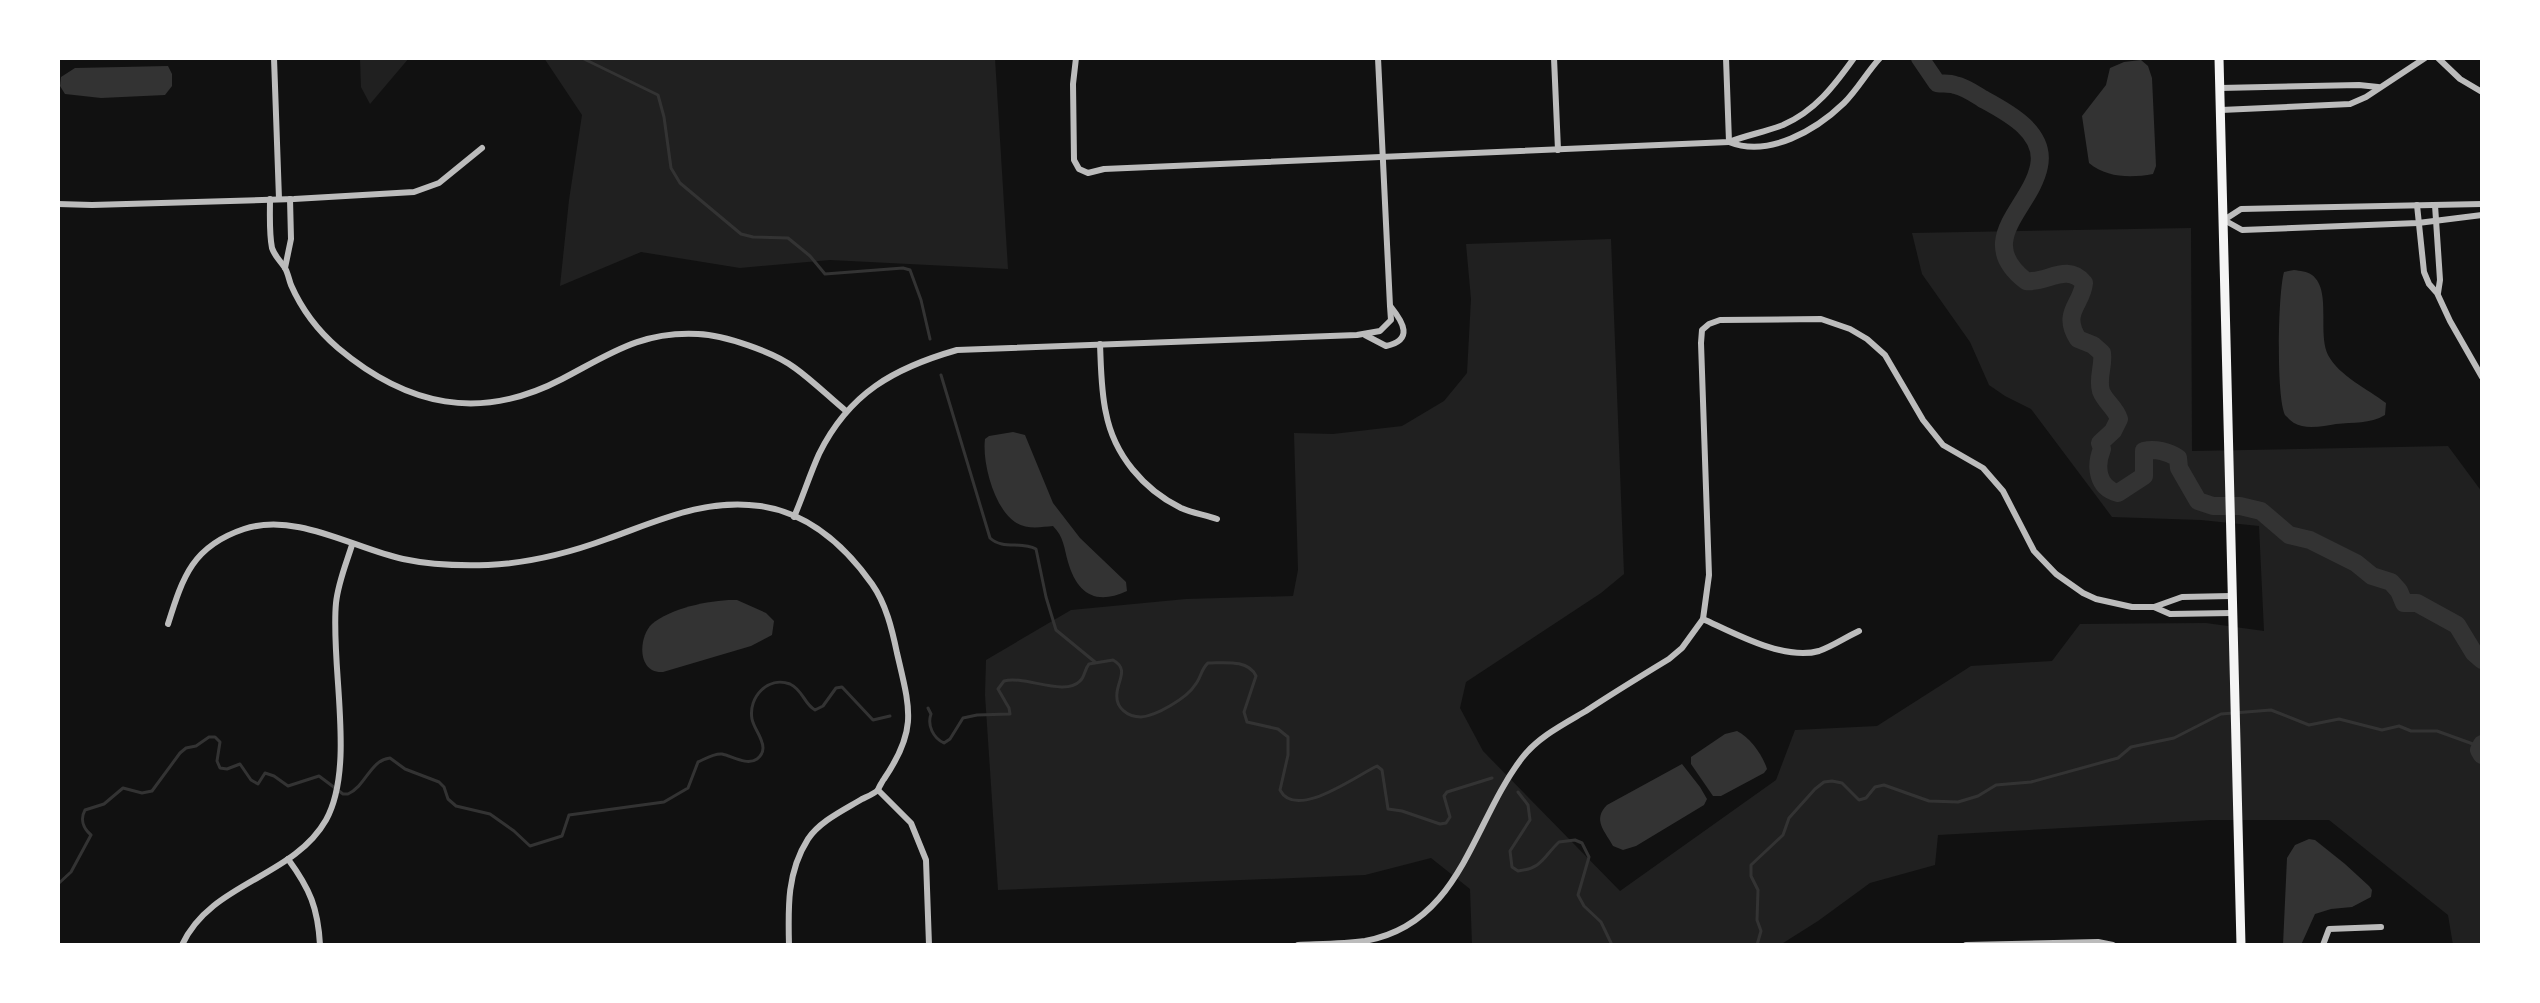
<svg xmlns="http://www.w3.org/2000/svg" width="2540" height="1003" viewBox="0 0 2540 1003" font-family="'Fira Sans Condensed',sans-serif">
  <style>
    .green { fill: #202020 }
    .water { fill: #333 }
    .lines { fill: none; stroke-linecap: round; stroke-linejoin: round }
    .stream { stroke: #333; stroke-width: 3 }
    .river { stroke: #333; stroke-width: 18 }
    .minor { stroke: #bcbcbc; stroke-width: 6 }
    .secondary { stroke: #f5f5f5; stroke-width: 9 }
  </style>
  <rect width="100%" height="100%" fill="#111"/>
  <g class="green">
    <polygon points="360,58 409,58 370,104 361,87"/>
    <polygon points="544,58 995,58 1008,269 830,260 740,268 641,252 560,286 569,200 582,115"/>
    <polygon points="2191,228 2192,451 2448,446 2482,492 2482,945 2453,945 2448,915 2329,820 2211,820 1938,835 1935,865 1870,883 1818,921 1780,945 1472,945 1470,889 1431,858 1365,875 998,890 985,695 986,660 1071,610 1186,599 1293,596 1298,570 1294,433 1333,434 1402,426 1444,401 1467,373 1471,299 1466,244 1611,239 1624,574 1601,593 1466,682 1460,708 1483,751 1620,891 1776,780 1795,730 1877,726 1971,666 2052,661 2080,624 2206,623 2264,631 2259,526 2201,520 2112,517 2031,409 2005,396 1989,385 1970,342 1922,274 1912,233"/>
  </g>
  <g class="water">
    <path d="M2141 60 2148 66 2152 78 2156 166 2153 174C2131 178 2107 178 2089 163L2082 116 2106 85 2110 68 2124 62Z"/>
    <polygon points="168,66 172,74 172,86 165,95 101,98 65,94 60,86 61,77 75,68"/>
    <path d="M2294 270C2300 271 2307 271 2312 275 2332 290 2317 333 2328 355 2339 376 2368 389 2386 403L2385 415C2370 424 2353 422 2336 424 2324 426 2305 430 2294 423 2292 422 2286 416 2285 415 2276 396 2278 293 2284 272Z"/>
    <path d="M1013 432 1025 435 1053 503 1080 538 1126 582 1127 591C1095 606 1077 593 1068 562 1064 548 1064 537 1053 526 1041 527 1027 530 1015 522 994 508 982 462 985 439L989 436Z"/>
    <path d="M737 600 766 613 774 621 772 635 751 646 663 672C637 674 638 637 652 624 670 608 713 599 737 600Z"/>
    <path d="M1737 731C1750 737 1763 756 1767 769L1764 773 1721 796H1713L1691 764V757L1725 734Z"/>
    <path d="M1682 764 1700 787 1707 799 1704 805 1636 846 1623 850 1613 846C1605 831 1592 820 1607 805Z"/>
    <polygon points="2309,839 2315,840 2345,864 2369,886 2372,890 2371,897 2352,907 2331,909 2315,914 2301,945 2283,945 2287,858 2295,845"/>
  </g>
  <g class="lines">
    <g class="stream">
      <polyline points="582,58 658,95 664,117 671,168 680,183 741,234 753,237 788,238 810,256 825,274 903,268 910,270 921,300 930,339"/>
      <path d="M941 375 990 538C1003 550 1021 541 1036 549L1046 597 1056 630 1095 662"/>
      <path d="M928 708 931 714C927 725 933 738 944 743L950 739 963 718 977 715 1010 714 1009 708 998 689 1004 681C1024 675 1065 697 1080 681 1085 677 1084 670 1089 664L1113 660C1129 669 1118 680 1117 693 1115 708 1128 717 1141 717 1156 716 1187 698 1195 685 1201 678 1201 669 1208 663 1224 663 1248 659 1256 676L1244 712 1247 722 1278 729 1288 737V755L1280 790C1296 821 1357 775 1377 766L1382 770 1388 809 1402 811 1440 824 1446 823 1450 817 1444 796 1447 792 1492 778"/>
      <path d="M1518 792 1528 805 1530 820 1510 851 1512 867 1518 871C1543 868 1543 857 1559 842L1575 840 1582 843 1589 857 1578 895 1584 906 1601 922 1612 945"/>
      <path d="M58 884 71 872 91 835C83 828 80 819 85 810L104 804 123 788 142 793 152 791 180 753 186 748 196 746 209 737H215L220 742 217 761 220 768 227 769 240 764 251 780 258 784 265 773 274 776 288 786 319 776 343 794H348C366 786 370 760 390 758L405 769 439 782 444 787 448 799 456 806 490 814 514 831 530 846 562 836 569 815 664 802 688 788 698 762C705 759 714 753 722 754 732 756 747 766 757 759 761 756 763 753 763 748 763 738 754 729 752 719 748 697 768 676 790 684 803 690 804 704 815 710L823 706 836 688 842 687 873 720 890 716"/>
      <polyline points="1757,945 1761,931 1757,920 1758,890 1751,876 1751,865 1783,835 1789,818 1815,789 1824,782 1832,781 1842,783 1859,800 1866,798 1875,787 1884,785 1929,801 1958,802 1978,796 1996,785 2031,782 2118,758 2131,747 2174,738 2221,714 2271,710 2309,725 2339,719 2382,730 2399,726 2411,731 2437,731 2473,744 2479,750"/>
    </g>
    <g class="river">
      <path d="M1920 58 1937 83C1943 84 1949 83 1955 85 1965 87 1975 94 1983 99 2007 112 2046 132 2039 166 2031 208 1973 240 2026 281 2046 284 2067 262 2084 283 2082 305 2061 312 2078 339L2093 345 2102 353C2104 366 2097 378 2101 391 2105 402 2115 407 2119 419L2113 431 2100 443 2102 449C2095 466 2097 488 2118 493L2144 476V451C2155 448 2169 452 2178 458L2179 468 2198 501 2213 506H2240L2261 511 2289 535 2310 540 2356 563 2372 576 2391 582 2399 591 2404 603H2417L2457 625 2474 653 2482 660"/>
      <polyline points="2482,744 2479,750 2482,755"/>
    </g>
    <g class="minor">
      <polyline points="274,58 279,199"/>
      <path d="M1076 58 1073 84 1074 160 1079 169 1088 173 1104 169 1729 142C1747 135 1765 132 1783 125 1815 111 1834 86 1854 58"/>
      <polyline points="1554,58 1558,150"/>
      <polyline points="1726,58 1729,142"/>
      <polyline points="2438,58 2460,79 2482,92"/>
      <polyline points="2220,88 2359,85 2378,87"/>
      <polyline points="2221,110 2350,104 2366,97 2425,58"/>
      <path d="M1729 142C1769 158 1816 130 1844 103 1858 89 1867 72 1880 58"/>
      <path d="M270 199C270 215 269 233 272 248 275 257 280 260 285 268 288 273 289 280 291 285 302 310 317 330 338 348 407 406 480 422 562 379 610 354 641 331 698 334 724 335 774 352 795 368 813 381 829 397 846 411"/>
      <polyline points="58,204 92,205 294,199 414,192 439,183 482,148"/>
      <polyline points="2417,205 2424,272 2429,284 2437,293 2450,321 2482,377"/>
      <polyline points="2435,205 2440,280 2438,293"/>
      <polyline points="2224,220 2242,230 2418,223 2482,215"/>
      <polyline points="2224,220 2241,209 2482,204"/>
      <polyline points="285,268 291,239 290,199"/>
      <path d="M1365 335 1386 346C1414 340 1403 322 1391 307"/>
      <path d="M1100 344C1101 367 1101 391 1106 413 1114 455 1144 490 1181 508 1192 513 1206 515 1217 519"/>
      <path d="M794 517C803 496 810 474 819 454 849 393 894 368 957 350L1357 335 1380 331 1391 320 1390 306 1378 58"/>
      <polyline points="2154,607 2170,614 2232,613"/>
      <path d="M1703 619C1734 633 1784 661 1819 651 1833 646 1846 637 1859 631"/>
      <path d="M168 624C183 576 193 546 244 529 296 512 353 548 403 559 431 565 460 566 488 565 530 563 569 553 607 539 658 521 705 498 760 506 809 513 845 546 872 584 886 604 892 629 897 653 910 709 918 729 884 779 883 780 878 789 878 790 874 794 866 797 862 799 844 810 820 821 808 839 787 872 788 907 789 945"/>
      <polyline points="878,790 911,823 926,860 929,945"/>
      <path d="M288 859C310 889 318 908 320 945"/>
      <path d="M182 945C211 882 293 878 326 820 356 766 330 665 336 603 338 583 346 564 352 545"/>
      <path d="M1298 945C1320 944 1343 944 1365 941 1461 924 1472 823 1522 758 1538 737 1564 724 1586 711 1613 693 1641 676 1669 659L1682 648 1703 619 1709 575 1701 343 1702 330 1709 324 1720 320 1821 319 1850 329 1867 339 1885 355 1923 420 1943 445 1983 468 2003 491 2034 551 2056 574 2083 593 2096 599 2132 607H2154L2182 597 2231 596"/>
      <polyline points="1966,945 2098,942 2113,945"/>
      <polyline points="2323,945 2329,929 2381,927"/>
    </g>
    <polyline class="secondary" points="2219,58 2241,945"/>
  </g>
  <rect width="2540" height="1003" fill="none" stroke="#ffffff" stroke-width="120"/>
</svg>
